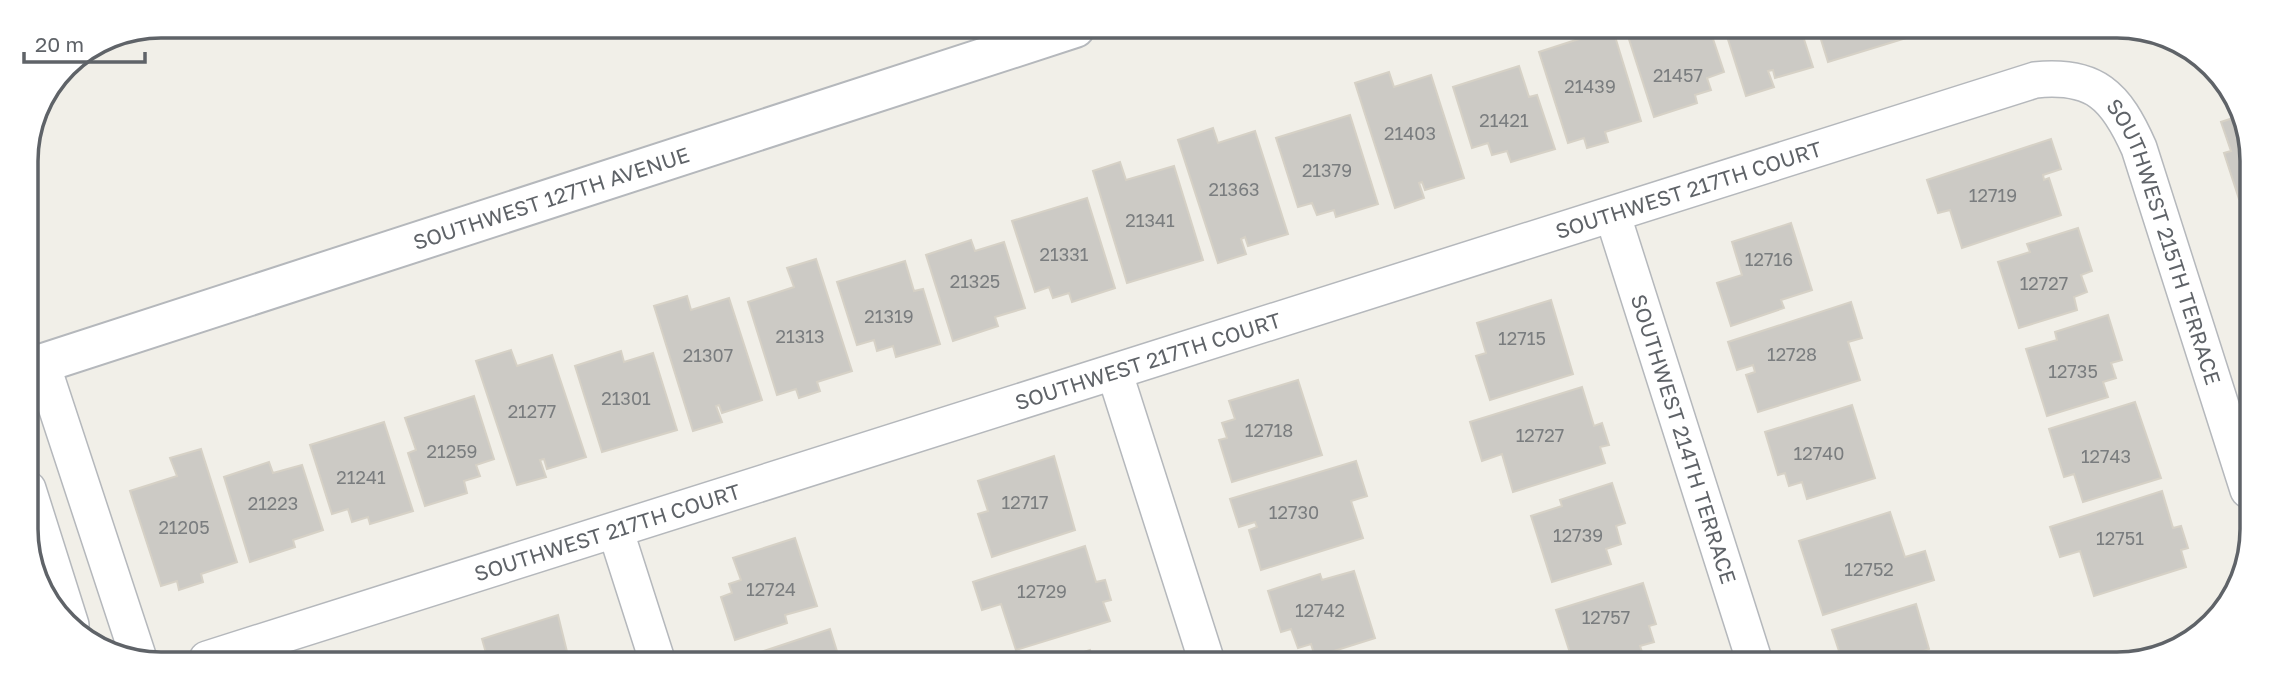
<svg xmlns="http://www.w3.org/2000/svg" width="2278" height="690" viewBox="0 0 2278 690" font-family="'Golos Text',sans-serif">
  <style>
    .building { fill: #cccac5; stroke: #d6d1c6; stroke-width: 2 }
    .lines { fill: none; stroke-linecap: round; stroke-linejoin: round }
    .minor-casing { stroke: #b5b8bc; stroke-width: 38 }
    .tertiary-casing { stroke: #b5b8bc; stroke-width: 42 }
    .minor { stroke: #fff; stroke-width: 35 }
    .tertiary { stroke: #fff; stroke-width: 38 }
    .labels { text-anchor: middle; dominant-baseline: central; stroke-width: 5; stroke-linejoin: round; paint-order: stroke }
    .number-label { font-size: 18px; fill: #7a7d7f }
    .street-label { font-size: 21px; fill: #5f6368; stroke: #fff }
    .rim { fill: none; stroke: #5f6368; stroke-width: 3.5 }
  </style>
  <rect width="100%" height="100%" fill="#f1efe8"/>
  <g class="building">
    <polygon points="1583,29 1613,30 1641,121 1605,132 1608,142 1587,148 1584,138 1568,143 1539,52 1585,37"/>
    <polygon points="1626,30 1710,30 1724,72 1707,78 1711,90 1695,95 1697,103 1654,117"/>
    <polygon points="1725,30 1801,30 1813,67 1775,78 1773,70 1768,71 1774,87 1746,96"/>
    <polygon points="1818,30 1904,30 1906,38 1828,62"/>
    <polygon points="2193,55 2213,66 2225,89 2213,76 2209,79"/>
    <polygon points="1519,66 1529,97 1537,95 1555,149 1511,162 1507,151 1492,155 1488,143 1472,148 1453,87"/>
    <polygon points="1389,72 1394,87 1431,75 1464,178 1425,190 1422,182 1419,183 1424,198 1395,208 1355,83"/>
    <polygon points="1350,115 1378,204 1336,217 1334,210 1317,215 1312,203 1298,207 1276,138"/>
    <polygon points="2239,116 2249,135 2249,196 2239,199 2224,153 2231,151 2221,122"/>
    <polygon points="1213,128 1218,143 1255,131 1288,234 1248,246 1245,237 1241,239 1246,254 1218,263 1178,140"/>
    <polygon points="2051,139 2061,169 2043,175 2044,180 2049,178 2061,215 1962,248 1950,210 1938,213 1927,180"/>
    <polygon points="1120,162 1126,180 1174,166 1203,260 1127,283 1093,171"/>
    <polygon points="1087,198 1115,288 1072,302 1069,293 1053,298 1049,287 1035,292 1012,221"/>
    <polygon points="1791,223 1812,290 1781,300 1784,308 1731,326 1717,283 1742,275 1732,242"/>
    <polygon points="2078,228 2092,271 2081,275 2087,292 2074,297 2077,310 2019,328 1998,262 2030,252 2027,244"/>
    <polygon points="971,240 975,251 1004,242 1025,308 995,317 998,326 953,341 926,255"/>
    <polygon points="816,259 852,371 817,382 820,391 799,398 796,389 777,395 748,302 794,287 787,268"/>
    <polygon points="905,261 914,291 923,289 940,344 896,357 893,346 877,351 874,340 857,345 837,282"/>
    <polygon points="687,296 691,310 729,298 762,400 722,413 719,405 716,406 722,422 693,431 654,306"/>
    <polygon points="1551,300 1573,374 1490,400 1476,356 1486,353 1477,323"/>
    <polygon points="1851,302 1862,338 1848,342 1860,380 1758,412 1746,375 1755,372 1753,365 1737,370 1728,342"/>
    <polygon points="2108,315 2122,360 2111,363 2116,378 2103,382 2108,397 2047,416 2026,349 2057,340 2055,332"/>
    <polygon points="511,350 517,366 552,355 586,457 547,469 544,459 540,460 546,477 517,485 476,361"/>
    <polygon points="621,351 624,362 653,353 677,430 602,452 575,366"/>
    <polygon points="1298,380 1322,455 1232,482 1219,440 1227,438 1222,423 1235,419 1229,401"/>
    <polygon points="1582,387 1594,426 1602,423 1609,445 1600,447 1605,463 1513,492 1502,454 1482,461 1470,422"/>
    <polygon points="474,396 494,459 476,465 480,476 464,481 467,493 425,506 408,453 416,450 405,418"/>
    <polygon points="2135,402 2161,478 2083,502 2074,474 2064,477 2049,429"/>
    <polygon points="1852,405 1875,478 1807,499 1802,482 1789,486 1785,473 1778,475 1765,432"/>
    <polygon points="384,422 413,511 370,524 368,517 352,522 348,509 332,514 310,445"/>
    <polygon points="201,449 237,562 201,574 203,582 179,590 177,581 161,586 130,491 177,476 170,458"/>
    <polygon points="1054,456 1075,530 992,557 978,514 988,511 978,481"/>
    <polygon points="1356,461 1367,496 1351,501 1363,538 1261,570 1249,530 1257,527 1255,522 1239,527 1230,499"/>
    <polygon points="269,462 273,473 302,465 323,530 293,540 295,547 250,562 224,477"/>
    <polygon points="1612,483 1625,523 1616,526 1621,544 1606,549 1611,564 1552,582 1531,516 1562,506 1560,500"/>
    <polygon points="2162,491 2173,528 2181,526 2188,548 2181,550 2186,567 2094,596 2080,551 2060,557 2050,527"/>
    <polygon points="1890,512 1905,557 1925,551 1934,580 1823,615 1799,541"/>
    <polygon points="795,538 817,606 785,615 787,623 735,640 721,597 732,593 729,584 741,580 733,558"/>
    <polygon points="1085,546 1096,582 1105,580 1111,600 1103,602 1110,621 1016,650 1001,604 982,610 973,582"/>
    <polygon points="1354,571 1375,638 1315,657 1311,644 1298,648 1291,629 1281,632 1268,591 1320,574 1322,580"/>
    <polygon points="1643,583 1656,624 1649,626 1654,642 1640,646 1645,661 1573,662 1556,610"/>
    <polygon points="1916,604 1929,649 1919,653 1922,663 1843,663 1832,630"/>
    <polygon points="558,615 569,660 488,660 482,639"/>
    <polygon points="830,629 840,661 764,661 761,652"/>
    <polygon points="1090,650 1094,661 1056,661"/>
  </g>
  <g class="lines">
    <defs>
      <g id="minor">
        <path id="s1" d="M1613 216 1755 663"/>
        <polyline points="42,364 139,659"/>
        <polyline points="1115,374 1207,662"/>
        <polyline points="28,489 71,625"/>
        <polyline points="616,532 657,660"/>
        <path id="s2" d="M207 659 2035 80C2095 74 2116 96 2139 148L2248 490"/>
      </g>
      <g id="tertiary">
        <path id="s3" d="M28 368 1075 28"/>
      </g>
    </defs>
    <use href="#minor" class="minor-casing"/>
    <use href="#tertiary" class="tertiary-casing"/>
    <use href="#minor" class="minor"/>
    <use href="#tertiary" class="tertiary"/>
  </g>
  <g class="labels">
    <g class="number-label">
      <text x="1678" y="75">21457</text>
      <text x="1590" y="86">21439</text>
      <text x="1504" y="120">21421</text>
      <text x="1410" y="133">21403</text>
      <text x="1327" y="170">21379</text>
      <text x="1234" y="189">21363</text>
      <text x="1993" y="195">12719</text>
      <text x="1150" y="220">21341</text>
      <text x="1064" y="254">21331</text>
      <text x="1769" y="259">12716</text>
      <text x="975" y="281">21325</text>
      <text x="2044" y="283">12727</text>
      <text x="889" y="316">21319</text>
      <text x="800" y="336">21313</text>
      <text x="1522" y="338">12715</text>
      <text x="1792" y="354">12728</text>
      <text x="708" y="355">21307</text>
      <text x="2073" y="371">12735</text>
      <text x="626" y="398">21301</text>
      <text x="532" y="411">21277</text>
      <text x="1269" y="430">12718</text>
      <text x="1540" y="435">12727</text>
      <text x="452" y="451">21259</text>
      <text x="1819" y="453">12740</text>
      <text x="2106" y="456">12743</text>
      <text x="361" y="477">21241</text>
      <text x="1025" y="502">12717</text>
      <text x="273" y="503">21223</text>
      <text x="1294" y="512">12730</text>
      <text x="184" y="527">21205</text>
      <text x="1578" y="535">12739</text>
      <text x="2120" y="538">12751</text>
      <text x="1869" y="569">12752</text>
      <text x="771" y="589">12724</text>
      <text x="1042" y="591">12729</text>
      <text x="1320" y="610">12742</text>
      <text x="1606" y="617">12757</text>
    </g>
    <g class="street-label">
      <text stroke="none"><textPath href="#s2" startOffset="1554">SOUTHWEST 217TH COURT</textPath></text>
      <text stroke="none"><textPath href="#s3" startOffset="550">SOUTHWEST 127TH AVENUE</textPath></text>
      <text stroke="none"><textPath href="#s2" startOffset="2151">SOUTHWEST 215TH TERRACE</textPath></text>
      <text stroke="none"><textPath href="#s2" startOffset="987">SOUTHWEST 217TH COURT</textPath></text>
      <text stroke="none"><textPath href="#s1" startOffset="234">SOUTHWEST 214TH TERRACE</textPath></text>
      <text stroke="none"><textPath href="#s2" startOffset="420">SOUTHWEST 217TH COURT</textPath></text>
    </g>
  </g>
  <path d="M0 0H2278V690H0ZM161 38H2117A123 123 0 0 1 2240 161V529A123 123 0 0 1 2117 652H161A123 123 0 0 1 38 529V161A123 123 0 0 1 161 38Z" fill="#fff" fill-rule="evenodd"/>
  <path class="rim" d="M161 38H2117A123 123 0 0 1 2240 161V529A123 123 0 0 1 2117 652H161A123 123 0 0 1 38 529V161A123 123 0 0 1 161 38Z"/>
  <path d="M24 52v10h121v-10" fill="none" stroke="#5f6368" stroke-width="3.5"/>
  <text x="35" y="52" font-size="21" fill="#5f6368" stroke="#ffffff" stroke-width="5" paint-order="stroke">20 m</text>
</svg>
